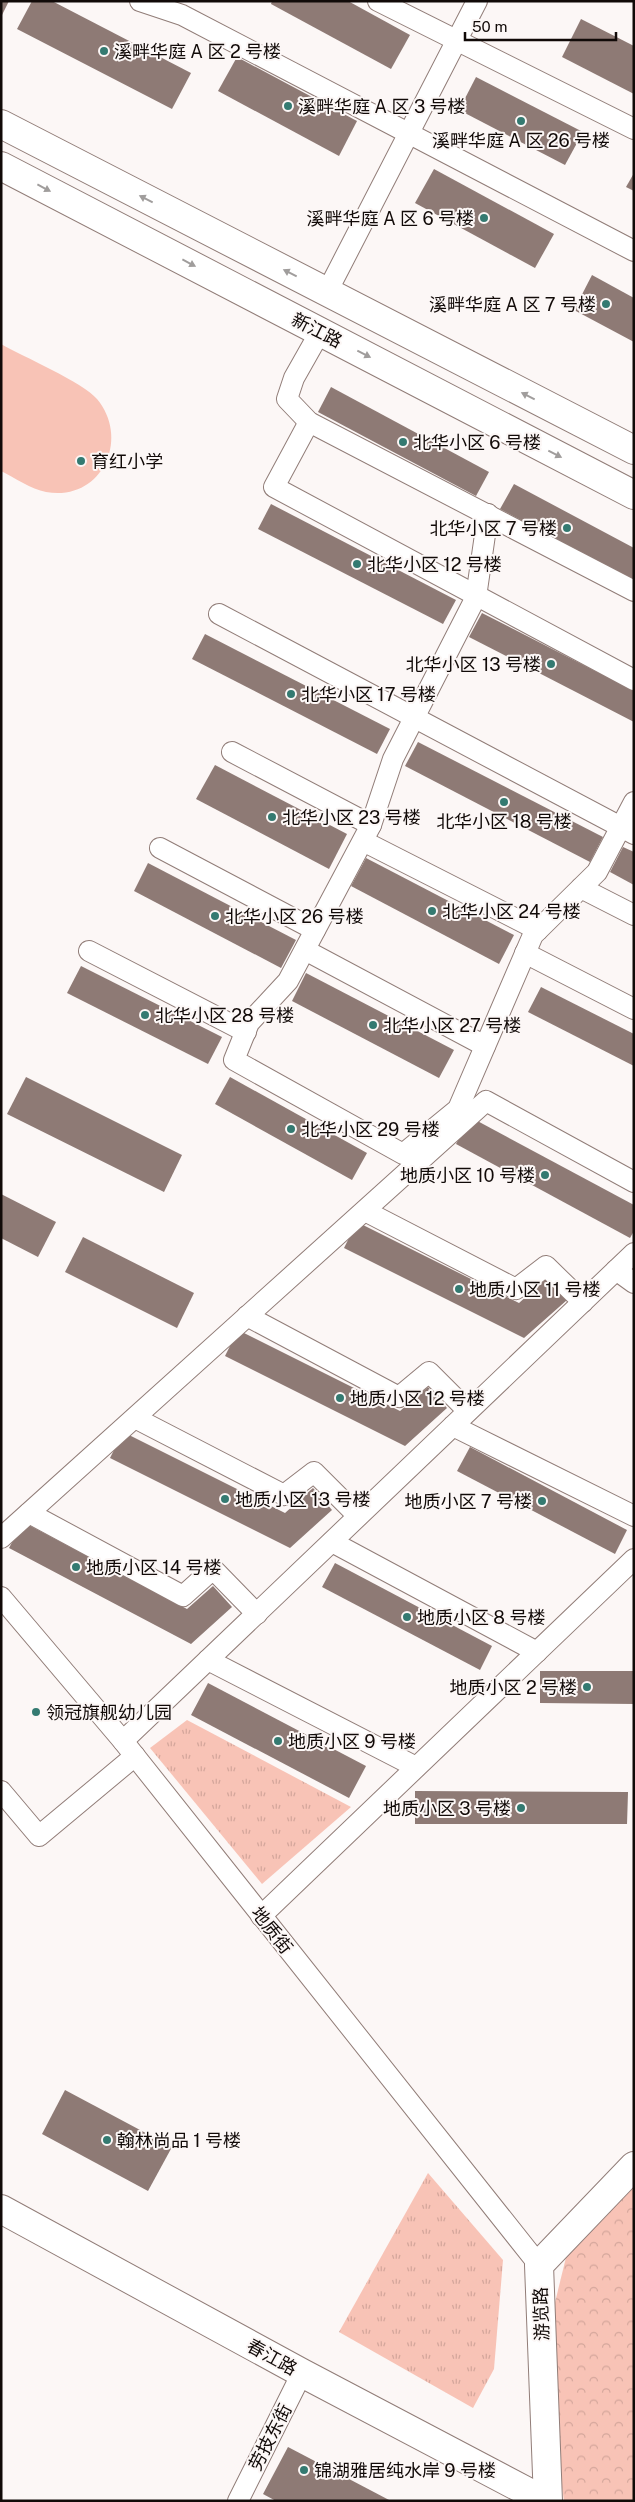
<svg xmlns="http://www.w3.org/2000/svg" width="635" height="2502" viewBox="0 0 635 2502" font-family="'Public Sans','Noto Sans SC',sans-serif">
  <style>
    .grass { fill: url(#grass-tufts) }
    .park { fill: url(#park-crowns) }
    .pitch { fill: #f8c3b6 }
    .building { fill: #8e7a75 }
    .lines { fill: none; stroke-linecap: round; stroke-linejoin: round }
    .street-casing { stroke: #917d78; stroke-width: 22 }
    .secondary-casing { stroke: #917d78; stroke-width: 30 }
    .street { stroke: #fff; stroke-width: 20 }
    .secondary { stroke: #fff; stroke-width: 28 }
    .oneway { fill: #a09d9c }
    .poi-dot { fill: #347a71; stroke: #fcf7f6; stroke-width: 2 }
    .labels { text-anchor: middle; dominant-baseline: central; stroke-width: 4; stroke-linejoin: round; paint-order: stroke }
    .poi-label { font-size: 18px; fill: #110a08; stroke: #fcf7f6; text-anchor: start }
    .street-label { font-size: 18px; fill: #110a08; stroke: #fcf7f6 }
  </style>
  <defs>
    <pattern id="grass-tufts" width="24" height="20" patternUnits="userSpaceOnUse" patternTransform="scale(1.25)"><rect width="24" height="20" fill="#f8c3b6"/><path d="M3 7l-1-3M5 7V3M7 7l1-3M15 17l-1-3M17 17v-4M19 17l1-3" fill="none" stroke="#d4a69b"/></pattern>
    <pattern id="park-crowns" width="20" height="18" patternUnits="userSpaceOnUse" patternTransform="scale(1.25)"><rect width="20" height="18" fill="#f8c3b6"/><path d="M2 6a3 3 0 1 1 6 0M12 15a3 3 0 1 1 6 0" fill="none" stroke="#d4a69b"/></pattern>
  </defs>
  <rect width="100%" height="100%" fill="#fcf7f6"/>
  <g class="grass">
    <polygon points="187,1720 351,1807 262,1884 150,1748"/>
    <polygon points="428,2173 503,2260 494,2369 473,2408 339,2332"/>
  </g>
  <polygon class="park" points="634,2164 634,2501 564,2501 553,2426 547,2335 572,2233"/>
  <path class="pitch" d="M1 344C22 356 84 383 97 399 131 440 101 502 46 492 31 489 15 478 1 471Z"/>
  <g class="building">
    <polygon points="1,1 9,1 1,17"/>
    <polygon points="32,1 52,1 191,73 172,109 17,29"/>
    <polygon points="272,1 348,1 410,35 391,69 271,4"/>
    <polygon points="581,19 634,46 634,94 562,57"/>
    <polygon points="237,57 357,121 339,156 218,91"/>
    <polygon points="476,77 583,132 565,165 459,110"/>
    <polygon points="434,169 554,234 535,268 415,203"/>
    <polygon points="634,173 634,191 626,187"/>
    <polygon points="592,275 634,298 634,342 574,310"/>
    <polygon points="331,387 489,472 476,496 318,412"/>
    <polygon points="514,484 634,548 634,580 500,509"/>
    <polygon points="271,504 456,600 443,624 258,529"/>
    <polygon points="482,613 634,691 634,722 469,637"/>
    <polygon points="205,634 390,729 377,754 192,659"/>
    <polygon points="418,742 603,837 590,862 405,766"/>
    <polygon points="215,765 347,834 329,869 196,799"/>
    <polygon points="623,847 634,852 634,885 610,872"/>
    <polygon points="366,858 514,935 499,964 351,886"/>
    <polygon points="148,863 296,940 281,968 134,891"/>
    <polygon points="81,966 222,1037 208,1064 67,993"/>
    <polygon points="306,973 454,1050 439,1078 292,1001"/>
    <polygon points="541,987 634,1034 634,1066 528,1012"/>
    <polygon points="26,1077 182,1155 164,1192 7,1114"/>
    <polygon points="230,1077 367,1153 352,1180 215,1104"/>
    <polygon points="470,1117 634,1205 634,1231 630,1238 456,1144"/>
    <polygon points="1,1194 56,1222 38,1257 1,1238"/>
    <polygon points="357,1222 519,1303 547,1278 567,1300 524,1338 344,1248"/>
    <polygon points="83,1237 194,1293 177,1328 65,1272"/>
    <polygon points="238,1330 400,1411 428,1387 447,1408 405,1446 225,1356"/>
    <polygon points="123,1432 285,1513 313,1488 332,1510 290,1548 110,1458"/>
    <polygon points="470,1447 627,1530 615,1554 457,1471"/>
    <polygon points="23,1522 187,1609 213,1586 232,1607 191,1644 9,1548"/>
    <polygon points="335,1563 492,1646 480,1670 322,1587"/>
    <polygon points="540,1671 634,1671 634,1704 540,1703"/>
    <polygon points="208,1683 366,1766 349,1798 191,1715"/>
    <polygon points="415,1791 628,1792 627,1824 415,1824"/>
    <polygon points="65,2090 172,2147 148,2191 42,2134"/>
    <polygon points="288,2447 391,2501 276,2501 263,2494"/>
  </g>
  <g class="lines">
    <defs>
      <g id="street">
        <polyline points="140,1 182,15 634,251"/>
        <polyline points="378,1 634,129"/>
        <polyline points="327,292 477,1"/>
        <polyline points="320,332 294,378 287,399 309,422 634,591"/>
        <polyline points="309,422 274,487 634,680"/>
        <polyline points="488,514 476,597 393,759 371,825 288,981 249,1023 234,1060 403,1154 458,1109 533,935 597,872 634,802"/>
        <polyline points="219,614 634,834"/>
        <polyline points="232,752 371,825"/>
        <polyline points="363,841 538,930"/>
        <polyline points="160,848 315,930"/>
        <polyline points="581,888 634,915"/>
        <polyline points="305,950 485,1046"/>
        <polyline points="89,951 246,1032"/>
        <polyline points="525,953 634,1009"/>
        <polyline points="365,1211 516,1289 546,1266 583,1302"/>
        <polyline points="616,1270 634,1283"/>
        <polyline points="247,1316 399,1397 429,1372 468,1411"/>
        <polyline points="135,1418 284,1495 314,1472 358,1516"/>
        <polyline points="453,1426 634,1516"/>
        <polyline points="29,1513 183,1596 213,1569 257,1614"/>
        <polyline points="1,1538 486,1101 634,1182"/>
        <polyline points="332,1542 537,1652"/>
        <polyline points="1,1597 123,1741 539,2265"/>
        <polyline points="208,1660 416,1767"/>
        <polyline points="123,1741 634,1253"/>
        <polyline points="1,1791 39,1836 135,1756"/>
        <polyline points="261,1916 634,1559"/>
        <polyline points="238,2501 302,2373"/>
      </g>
      <g id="secondary">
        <polyline points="1,124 634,450"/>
        <polyline points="1,166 634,495"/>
        <polyline points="1,2209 302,2373 545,2501"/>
        <polyline points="548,2501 539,2265 634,2166"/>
      </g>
    </defs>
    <use href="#street" class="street-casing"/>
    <use href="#secondary" class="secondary-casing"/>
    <use href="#street" class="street"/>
    <use href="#secondary" class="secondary"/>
  </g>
  <defs><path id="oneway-solid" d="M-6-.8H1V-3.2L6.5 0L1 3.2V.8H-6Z" transform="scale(1.25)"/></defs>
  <g class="oneway">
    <use href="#oneway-solid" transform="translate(44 188) rotate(28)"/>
    <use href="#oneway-solid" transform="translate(146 199) rotate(-153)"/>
    <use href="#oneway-solid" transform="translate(189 263) rotate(28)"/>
    <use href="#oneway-solid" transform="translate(290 273) rotate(-153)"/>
    <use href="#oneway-solid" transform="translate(364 354) rotate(27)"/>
    <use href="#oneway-solid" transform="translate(528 396) rotate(-153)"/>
    <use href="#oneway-solid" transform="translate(555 454) rotate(27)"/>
  </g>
  <g class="poi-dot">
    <circle cx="104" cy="51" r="5"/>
    <circle cx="288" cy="106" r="5"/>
    <circle cx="521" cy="121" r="5"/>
    <circle cx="484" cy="218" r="5"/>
    <circle cx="606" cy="304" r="5"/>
    <circle cx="403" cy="442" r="5"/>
    <circle cx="81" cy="461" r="5"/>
    <circle cx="567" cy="528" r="5"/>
    <circle cx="357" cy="564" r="5"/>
    <circle cx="551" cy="664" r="5"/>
    <circle cx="291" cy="694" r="5"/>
    <circle cx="504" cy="802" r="5"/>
    <circle cx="272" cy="817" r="5"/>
    <circle cx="432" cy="911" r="5"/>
    <circle cx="215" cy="916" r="5"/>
    <circle cx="145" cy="1015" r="5"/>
    <circle cx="373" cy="1025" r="5"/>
    <circle cx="291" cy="1129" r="5"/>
    <circle cx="545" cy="1175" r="5"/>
    <circle cx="459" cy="1289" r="5"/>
    <circle cx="340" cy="1398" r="5"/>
    <circle cx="225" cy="1499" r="5"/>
    <circle cx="542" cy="1501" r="5"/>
    <circle cx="76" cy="1567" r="5"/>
    <circle cx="407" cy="1617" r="5"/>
    <circle cx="587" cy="1687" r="5"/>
    <circle cx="36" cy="1712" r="5"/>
    <circle cx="278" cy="1741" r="5"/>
    <circle cx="521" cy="1808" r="5"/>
    <circle cx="107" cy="2140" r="5"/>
    <circle cx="304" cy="2470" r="5"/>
  </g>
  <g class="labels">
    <g class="poi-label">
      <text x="114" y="51">溪畔华庭 A 区 2 号楼</text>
      <text x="298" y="106">溪畔华庭 A 区 3 号楼</text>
      <text x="521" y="140" text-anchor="middle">溪畔华庭 A 区 26 号楼</text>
      <text x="474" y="218" text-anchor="end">溪畔华庭 A 区 6 号楼</text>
      <text x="596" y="304" text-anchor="end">溪畔华庭 A 区 7 号楼</text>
      <text x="413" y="442">北华小区 6 号楼</text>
      <text x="91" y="461">育红小学</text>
      <text x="557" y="528" text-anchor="end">北华小区 7 号楼</text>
      <text x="367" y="564">北华小区 12 号楼</text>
      <text x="541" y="664" text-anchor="end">北华小区 13 号楼</text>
      <text x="301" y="694">北华小区 17 号楼</text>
      <text x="282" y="817">北华小区 23 号楼</text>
      <text x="504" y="821" text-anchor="middle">北华小区 18 号楼</text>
      <text x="442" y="911">北华小区 24 号楼</text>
      <text x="225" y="916">北华小区 26 号楼</text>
      <text x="155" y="1015">北华小区 28 号楼</text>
      <text x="383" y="1025">北华小区 27 号楼</text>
      <text x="301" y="1129">北华小区 29 号楼</text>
      <text x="535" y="1175" text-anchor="end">地质小区 10 号楼</text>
      <text x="469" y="1289">地质小区 11 号楼</text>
      <text x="350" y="1398">地质小区 12 号楼</text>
      <text x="235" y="1499">地质小区 13 号楼</text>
      <text x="532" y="1501" text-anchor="end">地质小区 7 号楼</text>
      <text x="86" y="1567">地质小区 14 号楼</text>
      <text x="417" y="1617">地质小区 8 号楼</text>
      <text x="577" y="1687" text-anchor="end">地质小区 2 号楼</text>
      <text x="46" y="1712">领冠旗舰幼儿园</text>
      <text x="288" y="1741">地质小区 9 号楼</text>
      <text x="511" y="1808" text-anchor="end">地质小区 3 号楼</text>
      <text x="117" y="2140">翰林尚品 1 号楼</text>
      <text x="314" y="2470">锦湖雅居纯水岸 9 号楼</text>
    </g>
    <g class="street-label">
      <text transform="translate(317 330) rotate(27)">新江路</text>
      <text transform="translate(272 1930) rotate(52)">地质街</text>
      <text transform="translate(541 2314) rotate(-92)">游览路</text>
      <text transform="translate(272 2357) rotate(29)">春江路</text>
      <text transform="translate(270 2437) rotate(-63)">劳技东街</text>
    </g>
  </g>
  <rect width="635" height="2502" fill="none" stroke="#110a08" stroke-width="5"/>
  <path d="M465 32v8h151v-8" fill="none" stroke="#110a08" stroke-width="2.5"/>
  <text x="472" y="32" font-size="15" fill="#110a08" stroke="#fcf7f6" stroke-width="4" paint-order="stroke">50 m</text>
</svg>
